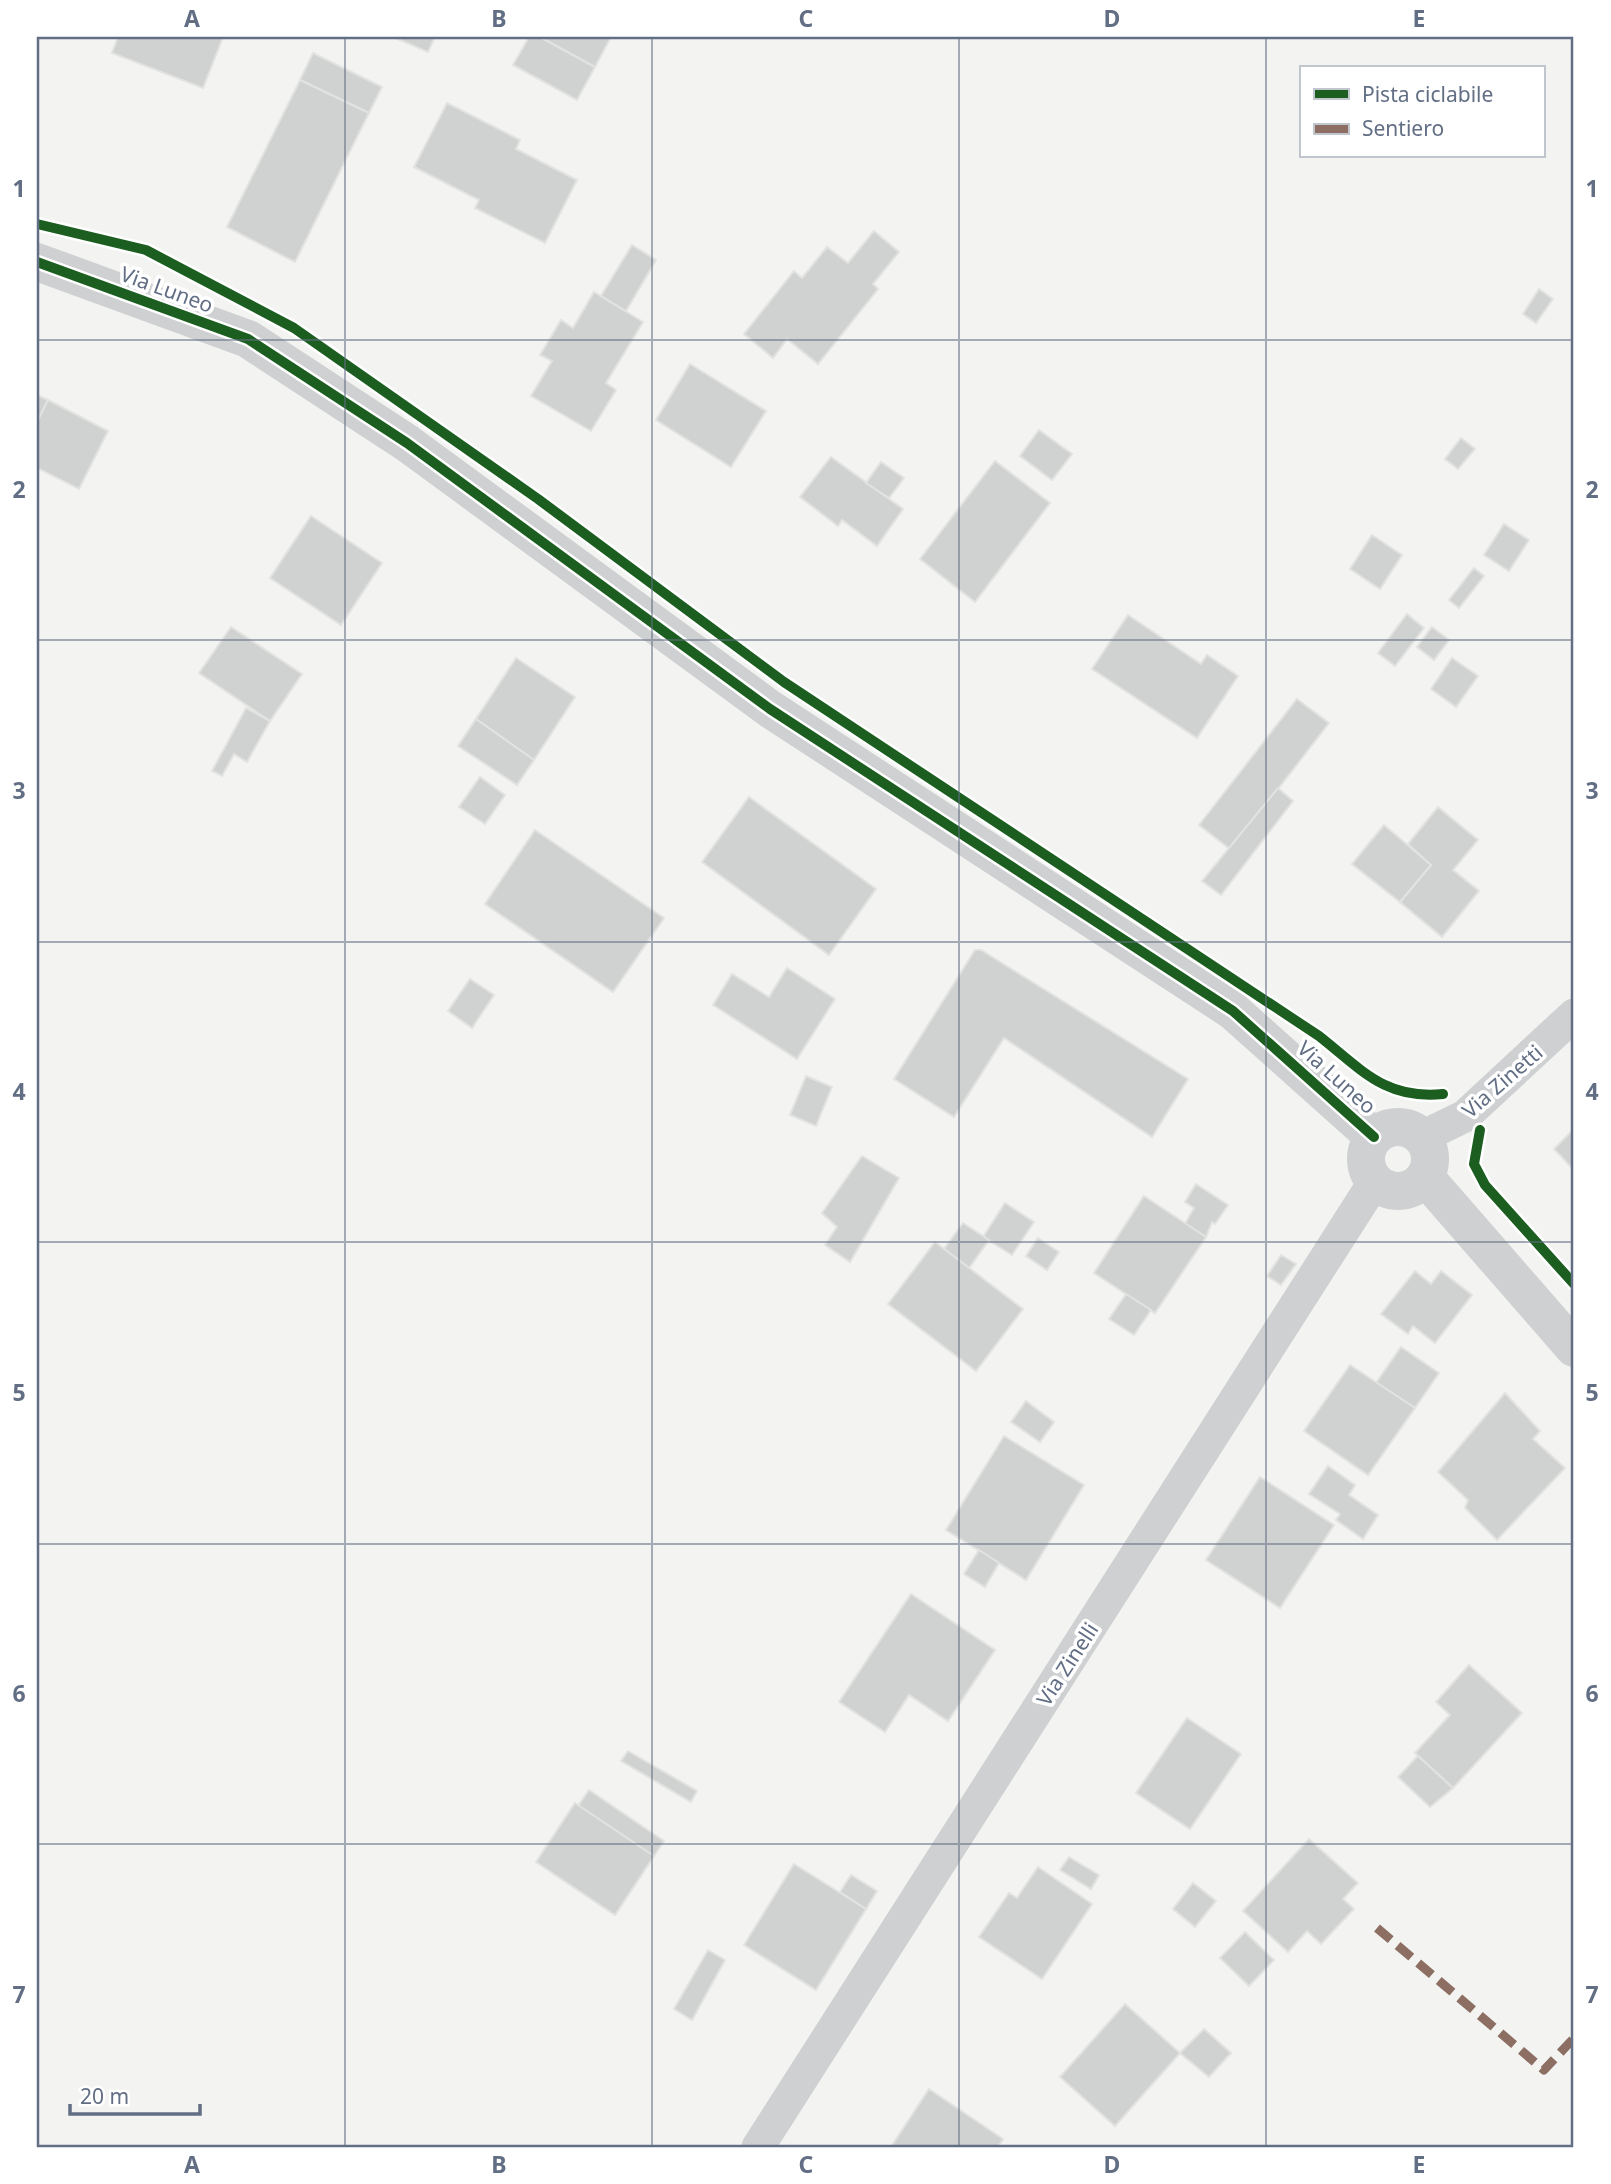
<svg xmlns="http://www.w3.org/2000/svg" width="1611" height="2184" viewBox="0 0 1611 2184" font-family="'Noto Sans',sans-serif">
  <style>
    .building { fill: #d0d1d1; stroke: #e2e3e1; stroke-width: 2 }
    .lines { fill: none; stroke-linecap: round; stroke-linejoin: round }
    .minor { stroke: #cfd0d1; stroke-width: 33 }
    .tertiary { stroke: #cfd0d1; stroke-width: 38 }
    .quiet { stroke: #8d6e63; stroke-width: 9; stroke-dasharray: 18 9; stroke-linecap: butt }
    .cycleway-casing { stroke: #fff; stroke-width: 15 }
    .cycleway { stroke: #1b5e20; stroke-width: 10 }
    .grid { fill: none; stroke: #626e84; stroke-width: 2; stroke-opacity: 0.55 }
    .labels { text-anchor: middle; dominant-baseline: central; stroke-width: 7; stroke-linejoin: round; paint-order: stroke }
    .street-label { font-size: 21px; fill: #626e84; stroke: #fff }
    .neatline { fill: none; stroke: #626e84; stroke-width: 2.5 }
    .grid-label { font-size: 23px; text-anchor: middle; font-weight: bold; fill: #626e84 }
  </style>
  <rect width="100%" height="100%" fill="#f3f4f1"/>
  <g class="building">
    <polygon points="118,37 223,37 203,88 112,53"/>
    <polygon points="393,37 429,37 434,39 428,52"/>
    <polygon points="529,37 540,37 595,67 577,100 513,65"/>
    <polygon points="540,37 611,37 595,67"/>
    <polygon points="313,53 382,87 369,113 300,80"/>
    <polygon points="300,80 369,113 295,262 227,227"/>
    <polygon points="447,103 520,140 516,149 577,180 545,243 475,208 479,200 414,167"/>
    <polygon points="874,231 899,252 873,284 878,289 818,364 787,339 773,358 744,334 794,271 802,278 827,247 848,263"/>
    <polygon points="632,245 656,260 626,311 601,296"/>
    <polygon points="1539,289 1553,299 1536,323 1523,314"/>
    <polygon points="594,292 643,322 606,383 616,390 591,431 531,396 552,361 540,355 561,320 573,328"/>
    <polygon points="690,364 766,411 731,467 656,420"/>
    <polygon points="37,395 48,400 37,422"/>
    <polygon points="48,400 108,431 79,489 37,468 37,422"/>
    <polygon points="1039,430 1072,454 1052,480 1020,456"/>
    <polygon points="1461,438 1475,449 1458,469 1445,459"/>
    <polygon points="831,457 903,509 877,546 842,520 838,526 800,497"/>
    <polygon points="995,461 1050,503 975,602 920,559"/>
    <polygon points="881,462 904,478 889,498 866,483"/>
    <polygon points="311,516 382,563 341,625 270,578"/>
    <polygon points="1504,524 1529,540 1509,571 1484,555"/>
    <polygon points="1372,535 1402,555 1380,589 1350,569"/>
    <polygon points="1474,568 1484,576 1459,608 1449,600"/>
    <polygon points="1407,614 1424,628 1395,666 1378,653"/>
    <polygon points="1128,615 1201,664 1207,655 1238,676 1197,738 1092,669"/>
    <polygon points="231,627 302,674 270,721 199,673"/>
    <polygon points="1432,627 1449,640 1434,660 1417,647"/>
    <polygon points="516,658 575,697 534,760 476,719"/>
    <polygon points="1452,658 1478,676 1456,707 1431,689"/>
    <polygon points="1297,699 1329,723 1231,850 1199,825"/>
    <polygon points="246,708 270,721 247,762 234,754 222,776 212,771"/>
    <polygon points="476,719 534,760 517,785 458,746"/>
    <polygon points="480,777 505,795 485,824 459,807"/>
    <polygon points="1278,788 1293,801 1221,895 1202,881"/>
    <polygon points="749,797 876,889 829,955 702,862"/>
    <polygon points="1438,807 1478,840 1453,870 1479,891 1442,937 1400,902 1431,865 1408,844"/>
    <polygon points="1384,825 1431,865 1400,902 1352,864"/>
    <polygon points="535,830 664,918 613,992 485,904"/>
    <polygon points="975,950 981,950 1188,1079 1152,1137 1004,1038 954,1117 894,1079"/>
    <polygon points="787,968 835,999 797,1059 713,1005 732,974 769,997"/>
    <polygon points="470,979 494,995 472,1028 448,1011"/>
    <polygon points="806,1076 832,1087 816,1126 790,1115"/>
    <polygon points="1574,1129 1574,1170 1554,1149"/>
    <polygon points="862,1156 899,1178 850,1262 825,1245 837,1227 822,1213"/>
    <polygon points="1196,1184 1228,1205 1215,1224 1212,1222 1206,1237 1185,1224 1194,1208 1185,1202"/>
    <polygon points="1144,1196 1206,1237 1155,1313 1094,1273"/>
    <polygon points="1005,1203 1034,1222 1012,1255 983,1237"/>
    <polygon points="963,1223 989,1240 969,1268 944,1249"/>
    <polygon points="1038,1238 1059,1252 1047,1270 1026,1256"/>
    <polygon points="935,1242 1023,1309 976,1371 888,1304"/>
    <polygon points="1281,1255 1296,1264 1281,1285 1267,1276"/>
    <polygon points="1415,1271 1431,1284 1441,1271 1472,1295 1435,1343 1413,1326 1408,1334 1381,1314"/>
    <polygon points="1126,1294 1151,1310 1134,1335 1109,1319"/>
    <polygon points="1401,1347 1439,1373 1415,1408 1376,1383"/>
    <polygon points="1350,1365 1415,1408 1368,1475 1304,1431"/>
    <polygon points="1505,1393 1540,1431 1533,1439 1565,1468 1497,1540 1465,1508 1468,1500 1438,1472"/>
    <polygon points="1026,1401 1054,1422 1040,1442 1011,1422"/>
    <polygon points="1004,1436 1084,1485 1026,1580 946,1530"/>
    <polygon points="1328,1466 1355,1485 1349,1495 1378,1515 1363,1539 1336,1520 1340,1514 1309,1494"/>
    <polygon points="1260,1477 1334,1525 1280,1608 1206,1560"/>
    <polygon points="979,1550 999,1563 985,1587 964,1574"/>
    <polygon points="911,1594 995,1650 948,1721 909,1695 885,1732 839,1702"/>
    <polygon points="1469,1665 1522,1713 1453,1788 1415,1753 1450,1715 1436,1702"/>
    <polygon points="1187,1718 1241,1754 1190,1829 1136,1793"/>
    <polygon points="628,1751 697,1791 691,1802 621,1761"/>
    <polygon points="1418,1756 1453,1788 1430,1807 1398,1777"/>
    <polygon points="589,1790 664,1841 654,1856 578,1806"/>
    <polygon points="575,1803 654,1856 615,1915 536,1862"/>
    <polygon points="1309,1839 1358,1883 1343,1899 1354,1909 1321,1944 1307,1931 1288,1952 1243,1911"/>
    <polygon points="1069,1857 1099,1875 1091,1889 1060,1870"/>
    <polygon points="794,1864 866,1909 816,1990 744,1945"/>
    <polygon points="1038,1867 1092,1904 1042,1979 979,1937 1009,1893 1017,1898"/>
    <polygon points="851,1875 877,1891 866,1909 840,1892"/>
    <polygon points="1193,1883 1216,1901 1195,1927 1173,1909"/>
    <polygon points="1245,1932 1274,1960 1249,1986 1220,1958"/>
    <polygon points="708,1950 725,1960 692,2020 674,2009"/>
    <polygon points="1125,2004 1180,2053 1115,2126 1060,2077"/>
    <polygon points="1204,2029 1231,2053 1209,2077 1180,2053"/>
    <polygon points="929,2089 1003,2139 998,2147 891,2147"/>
  </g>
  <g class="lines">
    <g class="minor">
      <polyline points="1422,1137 1465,1116 1574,1015"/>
      <polyline points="758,2147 1375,1181"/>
    </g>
    <g class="tertiary">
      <polyline points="37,262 248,339 407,443 770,709 1233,1011 1374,1137"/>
      <circle cx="1398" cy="1159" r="32"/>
      <polyline points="1425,1177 1574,1348"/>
    </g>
    <polyline class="quiet" points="1377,1928 1544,2070 1574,2038"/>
    <defs>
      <g id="cycleway">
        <path d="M37 224 146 250 294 328 538 499 784 682 1319 1036C1361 1069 1385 1100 1443 1094"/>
        <polyline points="37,262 248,339 407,443 770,709 1233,1011 1374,1137"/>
        <polyline points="1480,1130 1474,1164 1485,1185 1574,1284"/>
      </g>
    </defs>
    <use href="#cycleway" class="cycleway-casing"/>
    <use href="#cycleway" class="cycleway"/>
  </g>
  <path class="grid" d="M345 37V2147M652 37V2147M959 37V2147M1266 37V2147M37 340H1574M37 640H1574M37 942H1574M37 1242H1574M37 1544H1574M37 1844H1574"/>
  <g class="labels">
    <g class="street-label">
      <text transform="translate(167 289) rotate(20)">Via Luneo</text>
      <text transform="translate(1337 1077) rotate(42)">Via Luneo</text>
      <text transform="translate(1502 1081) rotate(-41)">Via Zinetti</text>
      <text transform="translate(1067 1664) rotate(-57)">Via Zinelli</text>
    </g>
  </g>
  <rect width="1611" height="2184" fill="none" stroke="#ffffff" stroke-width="77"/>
  <rect x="1300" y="66" width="245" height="91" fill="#ffffff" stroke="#c0c5ce" stroke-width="2"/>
  <rect x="1314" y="89" width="35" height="10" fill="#1b5e20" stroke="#c0c5ce" stroke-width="2"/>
  <text x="1362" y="102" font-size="21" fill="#626e84">Pista ciclabile</text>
  <rect x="1314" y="124" width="35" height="10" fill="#8d6e63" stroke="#c0c5ce" stroke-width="2"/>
  <text x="1362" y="136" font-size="21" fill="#626e84">Sentiero</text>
  <path d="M70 2104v10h130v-10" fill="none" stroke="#626e84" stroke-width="3.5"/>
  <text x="80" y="2104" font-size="21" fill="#626e84" stroke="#ffffff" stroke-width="5" paint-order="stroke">20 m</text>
  <rect x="38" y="38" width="1534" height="2108" class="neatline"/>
  <g class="grid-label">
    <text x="192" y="27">A</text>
    <text x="499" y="27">B</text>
    <text x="806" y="27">C</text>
    <text x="1112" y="27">D</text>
    <text x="1419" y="27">E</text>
    <text x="19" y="197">1</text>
    <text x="1592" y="197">1</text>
    <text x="19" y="498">2</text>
    <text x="1592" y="498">2</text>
    <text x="19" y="799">3</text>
    <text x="1592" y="799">3</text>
    <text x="19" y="1100">4</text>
    <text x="1592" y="1100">4</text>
    <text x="19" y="1401">5</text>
    <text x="1592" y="1401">5</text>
    <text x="19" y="1702">6</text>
    <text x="1592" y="1702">6</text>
    <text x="19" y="2003">7</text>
    <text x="1592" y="2003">7</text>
    <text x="192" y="2173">A</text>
    <text x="499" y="2173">B</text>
    <text x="806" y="2173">C</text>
    <text x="1112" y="2173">D</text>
    <text x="1419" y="2173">E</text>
  </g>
</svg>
